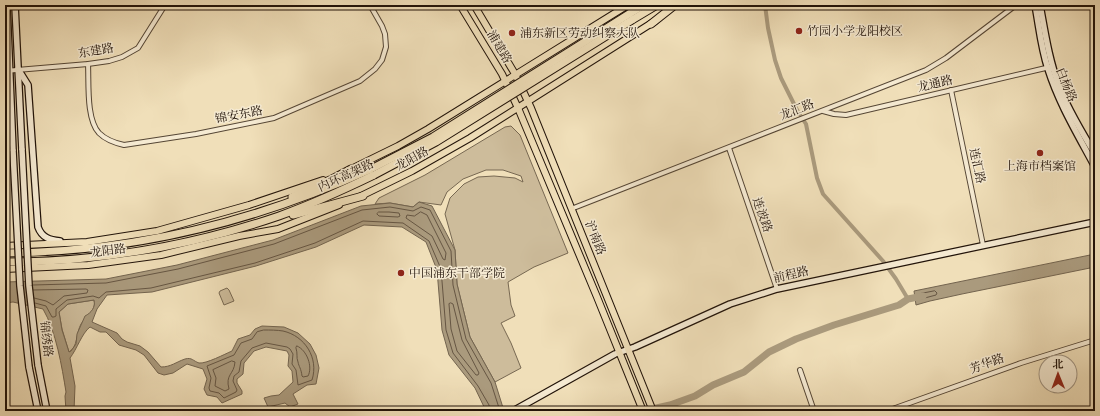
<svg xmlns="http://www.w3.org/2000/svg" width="1100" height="416" viewBox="0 0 1100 416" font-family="'IM FELL English','Noto Serif SC',serif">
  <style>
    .green { fill: #cdbc9b; stroke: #776852 }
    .water { fill: #aa9a7d; stroke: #73644f; fill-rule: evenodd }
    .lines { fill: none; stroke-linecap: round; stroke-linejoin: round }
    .shore { stroke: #665643; stroke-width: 1 }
    .canal { stroke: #aa9a7d; stroke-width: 4 }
    .river { stroke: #aa9a7d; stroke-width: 7 }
    .street-casing { stroke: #554635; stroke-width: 6 }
    .secondary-casing { stroke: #211309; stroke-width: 8 }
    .primary-casing { stroke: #211309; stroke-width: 8 }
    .highway-casing { stroke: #211309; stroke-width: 9 }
    .street { stroke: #f5ead2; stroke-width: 4 }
    .secondary { stroke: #f5ead2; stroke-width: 5.5 }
    .primary { stroke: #f0dfb9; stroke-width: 6 }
    .highway { stroke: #f0dfb9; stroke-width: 7 }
    .secondary-bridge-casing { stroke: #211309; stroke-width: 8; stroke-linecap: butt }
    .highway-bridge-casing { stroke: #211309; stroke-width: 9; stroke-linecap: butt }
    .secondary-bridge { stroke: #f5ead2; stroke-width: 5.5 }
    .highway-bridge { stroke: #f0dfb9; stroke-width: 7 }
    .poi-dot { fill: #8f2418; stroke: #f5ead2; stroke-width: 1.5 }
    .labels { text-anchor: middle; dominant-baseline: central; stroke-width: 3; stroke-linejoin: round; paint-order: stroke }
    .poi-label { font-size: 12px; fill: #211309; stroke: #f5ead2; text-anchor: start }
    .street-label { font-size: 12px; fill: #211309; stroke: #f5ead2 }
  </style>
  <rect width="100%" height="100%" fill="#f0dfb9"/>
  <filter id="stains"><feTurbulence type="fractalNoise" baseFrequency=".005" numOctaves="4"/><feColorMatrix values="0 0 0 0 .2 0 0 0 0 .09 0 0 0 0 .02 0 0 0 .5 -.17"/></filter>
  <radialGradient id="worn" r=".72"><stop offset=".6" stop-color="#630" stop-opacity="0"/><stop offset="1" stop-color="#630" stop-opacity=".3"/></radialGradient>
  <g class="green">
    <polygon points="511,126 520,135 568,253 534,267 508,282 511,305 515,316 501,323 511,343 521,368 495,382 470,337 457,284 455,250 445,214 450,198 464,184 478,177 494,176 515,178 523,182 521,176 503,170 486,170 463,179 447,192 441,205 419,202 413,207 390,203 375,204 379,198 425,175 505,127"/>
    <polygon points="227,288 229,290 234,301 224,305 219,293 220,291"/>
    <path d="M94 300C97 311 86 316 81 324 76 333 78 347 69 352L62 329 59 312 68 304Z"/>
  </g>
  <g class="water">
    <path d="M419 202 432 206 455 250 457 284 470 337 495 382 504 411H486L475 388 449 355 442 330 437 270 426 242 402 227 364 225 316 247 256 266 152 292 107 295 97 309 92 322 117 333 122 339 127 342 140 346 148 352 161 367C171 367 176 362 185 359 192 357 193 361 199 363 206 364 225 354 232 351L238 339 250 335 255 329 262 326 284 327 298 333 310 344 316 355 319 368 316 384 307 385 293 394 298 404 290 407 285 403 268 407 264 398 271 396 279 395 293 382 292 371 288 366 289 355 287 351 266 347 254 351 244 363 243 374 237 379V383L242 391V394L222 403 217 397 207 395 204 389 207 379 203 369 187 364 173 373 164 375 158 373 144 355 136 350 119 345 106 332H100L90 327C82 333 77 349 70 358L75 386 74 411H66L65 396 66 392C62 367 56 331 43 309L13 302 5 303V282L106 279 177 265 273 240 361 206 390 203 413 207ZM94 300C96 307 91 313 85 316L77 334 76 344 71 351 69 352 62 330 59 312 68 304Z"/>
    <polygon points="1095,254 1095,267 962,294 930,301 916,305 914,291"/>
  </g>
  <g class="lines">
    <g class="shore">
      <polygon points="379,212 389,212 399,213 400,216 398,217 379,216 377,214"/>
      <polygon points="421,212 427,215 446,253 445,260 443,259 432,236 406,218 407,215 414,216"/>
      <polyline points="33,285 106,283 178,269 274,244 362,210 390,207 413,211 421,207 430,210 451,251 453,285 466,339 491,383 500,411"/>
      <polyline points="33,290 86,289 88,290 87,293 64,296 53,305 46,301 34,298"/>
      <polygon points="935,291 937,293 936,295 921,299 919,298 920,294"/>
      <polyline points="35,303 46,306 52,317 54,317 56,316 56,309 67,300 93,296 99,298 106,292 151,288 255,263 315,243 363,221 403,223 429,241 441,269 446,330 453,353 478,386 489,405 490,411"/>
      <polygon points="451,303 453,304 462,340 479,373 478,375 476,375 457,351 451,329 449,304"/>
      <path d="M264 330C270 330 277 330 283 331 305 336 319 358 312 380L298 385 296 370 292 364 293 354 290 349 287 347 266 343 252 348 241 361 239 372 234 376 233 381 237 390 236 392 224 398 219 393 210 391 209 388 211 378 207 366 234 355 241 343 252 339 257 332Z"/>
      <path d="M297 346C307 350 313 367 308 376L303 377 302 376C301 368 299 367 298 362 296 357 298 354 296 348Z"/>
      <path d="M232 361 235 362C234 375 225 374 229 389L225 391 215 386 216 378 213 370Z"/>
    </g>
    <polyline class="canal" points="765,5 768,28 775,60 781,78 798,112 806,124 817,178 823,194 883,261 896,279 908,299"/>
    <polyline class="river" points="643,411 670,405 695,396 713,385 744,372 769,352 796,339 834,325 899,305 908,299 923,296"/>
    <defs>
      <g id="street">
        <path d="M88 64C89 83 86 119 99 133 106 140 115 143 124 145L196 134 274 118 360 81 375 69 382 60 386 47 385 34 382 26 370 5"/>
        <polyline points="5,71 88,64 109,61 122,57 138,48 165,5"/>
        <polyline points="951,90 983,245"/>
        <polyline points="823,111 834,114 846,115 1050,67"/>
        <polyline points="729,148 777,289"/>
        <polyline points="571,209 926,70 946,58 1016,5"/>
        <polyline points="800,370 814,411"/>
        <polyline points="887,411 1021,363 1095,340"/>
      </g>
      <g id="secondary">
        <polyline points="7,5 13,151"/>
        <polyline points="15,5 22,150"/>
        <path d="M1035 5C1039 26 1041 48 1048 69 1059 104 1078 135 1095 167"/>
        <path d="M1040 5C1045 32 1049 60 1059 86 1068 110 1082 132 1095 154"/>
        <path d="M18 69 28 85 38 227C42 238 50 240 60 241"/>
        <polyline points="5,211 5,231"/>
        <polyline points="38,365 47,411"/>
        <polyline points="29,367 38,411"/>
        <polyline points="513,411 615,354 635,347 730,304 777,289 1095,222"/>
      </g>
      <g id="primary">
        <polyline points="460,5 502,74 518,108 597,297 643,411"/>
        <polyline points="474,5 515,74 531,108 653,411"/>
        <polyline points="347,171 398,146 428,129 628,5"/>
        <polyline points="359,197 412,171 470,138 655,21"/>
        <polyline points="5,246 87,242 157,231 249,205 323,180"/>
        <polyline points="5,269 88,265 161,255 239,236 278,229 339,205"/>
      </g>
      <g id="highway">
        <polyline points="629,14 644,5"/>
        <polyline points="632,20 657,5"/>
        <polyline points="651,24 675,5"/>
        <polyline points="292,197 332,179 351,169"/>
        <polyline points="293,215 363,196"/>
        <path d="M5 253C132 252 255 222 371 169"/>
        <path d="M5 262C98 262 191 246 279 216 312 204 343 190 374 175"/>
      </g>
    </defs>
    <use href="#street" class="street-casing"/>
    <use href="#secondary" class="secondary-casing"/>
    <use href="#primary" class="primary-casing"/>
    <use href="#highway" class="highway-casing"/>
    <use href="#street" class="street"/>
    <use href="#secondary" class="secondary"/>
    <use href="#primary" class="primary"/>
    <use href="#highway" class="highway"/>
    <defs>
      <g id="secondary-bridge">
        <polyline points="22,150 29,286 38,365"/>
        <polyline points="13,151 20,286 29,367"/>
      </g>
      <g id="highway-bridge">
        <polyline points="371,169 433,137 629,14"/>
        <polyline points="374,175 436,142 632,20"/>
      </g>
    </defs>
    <use href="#secondary-bridge" class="secondary-bridge-casing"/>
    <use href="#highway-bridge" class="highway-bridge-casing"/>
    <use href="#secondary-bridge" class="secondary-bridge"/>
    <use href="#highway-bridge" class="highway-bridge"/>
  </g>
  <g class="poi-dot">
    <circle cx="799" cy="31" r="4"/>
    <circle cx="512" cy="33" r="4"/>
    <circle cx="1040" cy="153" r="4"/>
    <circle cx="401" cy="273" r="4"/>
  </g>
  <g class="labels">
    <g class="poi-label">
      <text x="807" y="31">竹园小学龙阳校区</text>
      <text x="520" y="33">浦东新区劳动纠察大队</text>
      <text x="1040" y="166" text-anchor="middle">上海市档案馆</text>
      <text x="409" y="273">中国浦东干部学院</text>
    </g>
    <g class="street-label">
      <text transform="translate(499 47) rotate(59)">浦建路</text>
      <text transform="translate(96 51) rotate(-10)">东建路</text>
      <text transform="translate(935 84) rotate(-13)">龙通路</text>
      <text transform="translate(1066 85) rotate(68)">白杨路</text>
      <text transform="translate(797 110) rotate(-21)">龙汇路</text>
      <text transform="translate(239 115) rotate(-11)">锦安东路</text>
      <text transform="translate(412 159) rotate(-29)">龙阳路</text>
      <text transform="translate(977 166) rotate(78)">连汇路</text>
      <text transform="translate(346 176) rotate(-25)">内环高架路</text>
      <text transform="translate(762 215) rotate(71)">连波路</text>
      <text transform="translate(595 238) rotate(68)">沪南路</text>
      <text transform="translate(108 251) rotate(-7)">龙阳路</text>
      <text transform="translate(791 275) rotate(-13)">前程路</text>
      <text transform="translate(46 339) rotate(83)">锦绣路</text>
      <text transform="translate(987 364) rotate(-20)">芳华路</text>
    </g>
  </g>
  <rect width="1100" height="416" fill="none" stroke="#f0dfb9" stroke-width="20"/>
  <rect x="6" y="6" width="1088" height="404" fill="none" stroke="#211309" stroke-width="2"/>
  <rect x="10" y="10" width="1080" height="396" fill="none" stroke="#211309"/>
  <g transform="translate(1058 374) rotate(359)"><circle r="19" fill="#f5ead2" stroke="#a09482"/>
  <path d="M0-3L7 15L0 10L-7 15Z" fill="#8f2418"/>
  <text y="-6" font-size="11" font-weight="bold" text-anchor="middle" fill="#211309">北</text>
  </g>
  <rect width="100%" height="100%" filter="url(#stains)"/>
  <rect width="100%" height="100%" fill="url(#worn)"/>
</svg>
